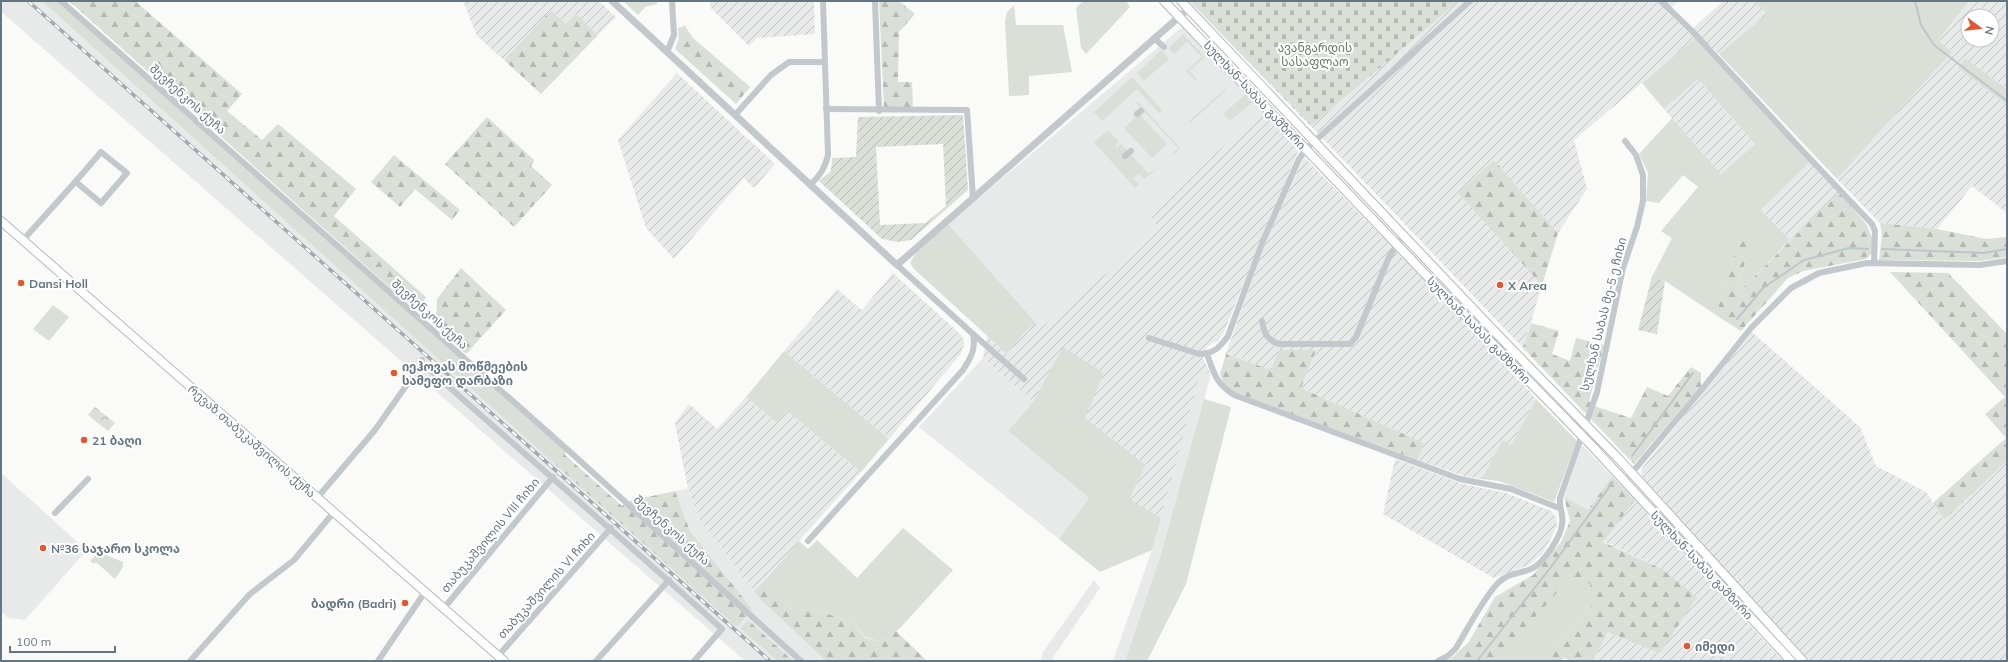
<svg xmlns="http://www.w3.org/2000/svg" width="2008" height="662" viewBox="0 0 2008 662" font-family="Mulish,'Noto Sans Georgian',sans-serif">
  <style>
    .built { fill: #e8e9e9 }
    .industrial { fill: url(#industrial-furrows); fill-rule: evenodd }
    .grass { fill: #dadfd7 }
    .forest { fill: url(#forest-firs) }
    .cemetery { fill: url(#cemetery-stones) }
    .park { fill: url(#park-crowns) }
    .garden { fill: url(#garden-furrows); fill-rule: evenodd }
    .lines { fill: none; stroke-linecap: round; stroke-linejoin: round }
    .stream { stroke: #bbc7cb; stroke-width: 2 }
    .secondary-casing { stroke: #b3babf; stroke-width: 10 }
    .minor { stroke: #c3c8cc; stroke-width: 6 }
    .tertiary { stroke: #c3c8cc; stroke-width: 7 }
    .secondary { stroke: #fff; stroke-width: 8 }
    .rail-casing { stroke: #a2aab0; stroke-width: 3.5 }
    .rail { stroke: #fff; stroke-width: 2; stroke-dasharray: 6; stroke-linecap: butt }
    .poi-dot { fill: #e4572e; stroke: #fff; stroke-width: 1.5 }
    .labels { text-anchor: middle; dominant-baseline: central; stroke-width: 4; stroke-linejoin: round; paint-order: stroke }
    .park-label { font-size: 12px; fill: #687a64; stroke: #fff }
    .street-label { font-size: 12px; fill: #657683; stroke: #fff }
    .poi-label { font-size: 12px; font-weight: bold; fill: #657683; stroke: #fff; text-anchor: start }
  </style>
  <defs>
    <pattern id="industrial-furrows" width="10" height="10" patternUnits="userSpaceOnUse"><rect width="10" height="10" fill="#e8e9e9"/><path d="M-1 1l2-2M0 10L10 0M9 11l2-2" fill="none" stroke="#c0c1c2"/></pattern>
    <pattern id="forest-firs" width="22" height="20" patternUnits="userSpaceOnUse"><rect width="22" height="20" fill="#dadfd7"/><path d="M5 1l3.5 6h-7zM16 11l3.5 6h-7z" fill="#b4b9b4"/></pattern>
    <pattern id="cemetery-stones" width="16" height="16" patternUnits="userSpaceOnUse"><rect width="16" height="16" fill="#dadfd7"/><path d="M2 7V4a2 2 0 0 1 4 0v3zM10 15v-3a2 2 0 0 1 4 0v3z" fill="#b4b9b4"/></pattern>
    <pattern id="park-crowns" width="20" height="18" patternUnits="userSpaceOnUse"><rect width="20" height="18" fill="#dadfd7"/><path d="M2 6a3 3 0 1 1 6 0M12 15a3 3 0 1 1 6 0" fill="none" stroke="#b4b9b4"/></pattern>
    <pattern id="garden-furrows" width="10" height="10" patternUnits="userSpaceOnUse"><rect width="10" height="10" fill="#dadfd7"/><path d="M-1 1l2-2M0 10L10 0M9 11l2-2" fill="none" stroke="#b4b9b4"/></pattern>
  </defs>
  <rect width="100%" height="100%" fill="#fafaf8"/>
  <g class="built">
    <polygon points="1,1 42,1 737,626 752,609 690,531 675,491 688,489 700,520 761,600 826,661 793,661 748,620 740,628 777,661 745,661 6,16 1,11"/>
    <polygon points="1182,27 1264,111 1148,213 1160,229 1041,329 948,224"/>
    <polygon points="983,358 1033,402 1008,431 1089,498 1059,539 919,427"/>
    <polygon points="1201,369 1211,375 1161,554 1125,661 1113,661 1152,550"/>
    <polygon points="1582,445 1612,476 1587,511 1564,497"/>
    <polygon points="1,473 85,549 85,552 25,620 8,618 1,611"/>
    <polygon points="1094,580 1100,588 1054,656 1052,661 1041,661 1043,652"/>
  </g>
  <g class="industrial">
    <polygon points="463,1 599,1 616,17 598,35 576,14 566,24 551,10 504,60 477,36"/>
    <polygon points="710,1 814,1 815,34 757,38 749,46 710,7"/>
    <polygon points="1459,1 1678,1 1667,12 1695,38 1574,140 1587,189 1558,233 1494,160 1459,193 1542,285 1523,348 1311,126"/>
    <polygon points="1723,1 1755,1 1768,14 1719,54 1692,29"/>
    <path d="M1969 1H2007V89L1965 58 1958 68 2007 105V213L1972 186 1937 229 1880 223 1837 179 1952 52 1938 40ZM1968 16H1992V40H1968Z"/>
    <polygon points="677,73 775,164 754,188 744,178 674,259 646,228 618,140"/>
    <polygon points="1698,79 1755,144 1721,174 1664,109"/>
    <polygon points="1264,111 1299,149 1224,332 1218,341 1207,346 1203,358 1211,375 1201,370 1161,518 1128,499 1146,465 1085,418 1063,348 1033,402 983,358 987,336 1007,354 1025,332 1036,323 1041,328 1160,229 1148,213"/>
    <polygon points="1304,157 1491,348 1536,399 1511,445 1502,440 1482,479 1464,476 1418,460 1424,443 1301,388 1316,350 1271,370 1226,354 1266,241"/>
    <polygon points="1810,162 1839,192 1790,240 1761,210"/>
    <polygon points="893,273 960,334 964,340 964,345 960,355 889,439 784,351 837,289 862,310"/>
    <polygon points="1752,332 1860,427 1876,466 1926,492 1944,520 2007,461 2007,661 1809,661 1641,476 1642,468"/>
    <polygon points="746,397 777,423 787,411 861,472 754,591 700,520 688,489 675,423 689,404 717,429"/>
    <polygon points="1395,459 1463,484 1506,493 1551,511 1556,517 1557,526 1549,542 1542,554 1529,565 1494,578 1383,514"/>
    <polygon points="1635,500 1783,661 1593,661 1608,632 1662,569 1603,541"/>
  </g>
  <g class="grass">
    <polygon points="42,1 61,1 568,450 556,465"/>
    <polygon points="623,1 657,1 657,4 645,7 638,15"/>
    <polygon points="1083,1 1126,1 1130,7 1086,54 1081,48 1076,8"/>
    <polygon points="1755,1 1969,1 1938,40 1952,52 1837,179 1719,54 1767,14"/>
    <polygon points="1014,5 1016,25 1063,25 1072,72 1029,76 1029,95 1009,96 1005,21 1007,12"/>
    <polygon points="1183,34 1205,57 1189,71 1197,80 1196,81 1186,71 1202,57 1187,42 1174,54 1169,48"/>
    <polygon points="1695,38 1810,162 1761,210 1790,240 1738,293 1735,291 1748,255 1740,237 1716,315 1665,281 1652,277 1672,238 1661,231 1698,187 1683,175 1659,203 1646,201 1648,173 1639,154 1672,118 1721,174 1755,144 1698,79 1664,109 1642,83"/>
    <polygon points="1161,50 1169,59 1144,81 1137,73"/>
    <polygon points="1965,58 2007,89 2007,105 1958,68"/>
    <polygon points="1132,77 1162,110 1159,113 1137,89 1102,121 1094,112"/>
    <polygon points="1225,89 1226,90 1190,123 1189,121"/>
    <polygon points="1246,94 1253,102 1230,121 1223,114"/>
    <polygon points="1138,102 1180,148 1174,154 1173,153 1178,148 1136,103"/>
    <polygon points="1139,114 1167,144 1152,158 1124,128"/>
    <polygon points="1108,130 1119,142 1115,146 1117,148 1121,144 1148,173 1158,168 1144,179 1139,174 1133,178 1139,184 1135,188 1094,142"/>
    <polygon points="948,224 1036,323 1025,332 1007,354 914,269 910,263 915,254"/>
    <polygon points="53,305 69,317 49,341 33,329"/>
    <polygon points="1063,347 1104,373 1085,418 1146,465 1129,499 1161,518 1152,550 1100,572 1059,539 1089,498 1008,431 1033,402"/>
    <polygon points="784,351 889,439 861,472 787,411 777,423 746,397"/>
    <polygon points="1204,399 1231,407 1186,584 1147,661 1125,661 1161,554"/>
    <polygon points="1536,399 1577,441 1554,502 1499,481 1482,479 1502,440 1511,445"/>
    <polygon points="903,528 953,570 901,627 887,638 878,641 865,637 853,622 815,610 792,609 762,583 799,541 808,549 817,540 857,578"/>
    <polygon points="97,554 106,555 123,562 123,567 115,579 96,562 94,564 90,561"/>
    <path d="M1582 578 1591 584 1595 602 1565 635 1547 661H1495C1518 633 1545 609 1567 580Z"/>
  </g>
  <g class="forest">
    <polygon points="69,1 135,1 242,94 227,111 262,140 278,124 356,189 334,216 426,297 423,303 414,309"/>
    <polygon points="879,1 899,1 915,14 899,32 898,82 912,82 913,108 884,108"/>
    <polygon points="551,10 566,24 576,14 598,35 541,94 504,60"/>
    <polygon points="685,26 693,38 750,87 736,104 675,49 679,38 678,28"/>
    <polygon points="487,117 534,160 531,166 552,185 514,227 445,164"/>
    <polygon points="394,155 460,210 452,220 415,189 400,207 371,182"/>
    <polygon points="1494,160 1558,233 1542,285 1458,193"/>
    <polygon points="1839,192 1867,225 1873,240 1872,253 1866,259 1803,271 1788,278 1741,331 1716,315 1740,237 1748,238 1748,255 1735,291 1738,293"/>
    <polygon points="1880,223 1937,229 1986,239 2007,237 2007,257 1980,261 1879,260 1882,235"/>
    <polygon points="461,268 506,310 466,354 436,325 437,299"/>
    <polygon points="1890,272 1948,273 2007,334 2007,461 1944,520 1933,503 2006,438 1985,414 2005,397"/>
    <polygon points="1531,323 1559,331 1552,354 1570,361 1576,338 1604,345 1589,401 1597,407 1631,418 1647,387 1668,396 1691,367 1701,373 1701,386 1634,464 1523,348"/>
    <polygon points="1279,350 1316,350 1301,388 1424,443 1418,460 1236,393 1225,387 1220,374 1226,354 1271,370"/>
    <polygon points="564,454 622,506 629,501 675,491 690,531 752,609 737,627 556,465"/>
    <path d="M1612 476 1635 500 1603 542 1662 569 1697 597 1660 653 1608 632 1593 661H1571L1564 658 1561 661H1547L1565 635 1595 602 1590 584 1582 578 1567 580C1545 609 1518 633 1495 661H1448L1468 643 1495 597 1533 575 1561 542 1570 521 1564 497 1588 510Z"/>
    <polygon points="762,583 792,609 815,610 853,622 865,638 878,641 887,638 896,631 927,661 826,661 761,600 754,591"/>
    <polygon points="748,620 793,661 777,661 740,628"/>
  </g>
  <polygon class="cemetery" points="1189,1 1459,1 1311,126"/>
  <polygon class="park" points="95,407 115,423 108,431 88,415"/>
  <g class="garden">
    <path d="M963 115 968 190 911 240 897 242 882 239 819 181 831 171 832 158 856 157 858 117ZM943 144 946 206 926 223 880 225 876 147Z"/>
    <polygon points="1652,277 1665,281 1657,334 1638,330"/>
  </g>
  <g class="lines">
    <g class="stream">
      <polyline points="1915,1 1921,25 1934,45 2007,101"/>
      <polyline points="1882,249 1984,253 2007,249"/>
      <polyline points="1737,319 1763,288 1804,260 1849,248 1868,249"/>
      <polyline points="1632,456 1693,373"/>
      <polyline points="1477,661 1551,567 1613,482"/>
    </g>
    <defs>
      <g id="secondary">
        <polyline points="1164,1 1450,300 1593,447 1791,661"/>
        <polyline points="1181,1 1497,334 1618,458 1803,661"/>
        <polyline points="1,221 504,661"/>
      </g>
    </defs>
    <use href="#secondary" class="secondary-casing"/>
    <g class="minor">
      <polyline points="61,1 568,450 801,661"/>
      <polyline points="875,1 879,111"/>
      <polyline points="1661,1 1695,34 1798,146 1872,224 1875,231 1874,262"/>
      <polyline points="1154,38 1164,47"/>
      <polyline points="667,52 674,35 672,1"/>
      <polyline points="826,109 967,110 973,198"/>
      <polyline points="1137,114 1141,111"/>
      <polyline points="735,115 771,75 789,62 824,62"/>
      <polyline points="1125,156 1131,151"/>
      <path d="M810 185C820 176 825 168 828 155L823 1"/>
      <path d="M23 240C49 211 76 182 101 152L127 173 101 203 76 182"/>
      <path d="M1262 321C1264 333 1267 340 1279 344H1350L1356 337 1389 257 1404 235"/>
      <polyline points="973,334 1024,379"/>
      <path d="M1149 338 1199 354C1214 354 1220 347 1228 336L1263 241 1299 159 1306 149 1470 1"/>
      <path d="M1207 354C1214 374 1216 383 1234 395L1460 479 1511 489 1559 508"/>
      <path d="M422 363C522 452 623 539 722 629L694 661"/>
      <polyline points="1625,481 1703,388 1751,328 1791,288 1819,273 1867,263 1980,265 2007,261"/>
      <polyline points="317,498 375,430 422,363 422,360"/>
      <polyline points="55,513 88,479"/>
      <path d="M808 541 963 370C971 357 976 350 973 334L897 265"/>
      <polyline points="444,608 553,477"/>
      <polyline points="498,656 611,528"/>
      <polyline points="190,661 250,594 294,560 334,512"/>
      <polyline points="378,661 425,592"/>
      <polyline points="596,661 669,580"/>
      <path d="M1438 661 1448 656 1456 648C1467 630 1484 597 1498 583 1508 573 1519 574 1531 569 1543 564 1561 537 1562 524 1564 515 1559 508 1560 498L1597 392 1623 268 1637 227 1643 201V175L1636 155 1625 141"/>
    </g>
    <polyline class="tertiary" points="612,1 897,265 1188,9"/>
    <use href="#secondary" class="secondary"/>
    <defs>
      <polyline id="rail" points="28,1 770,661"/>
    </defs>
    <use href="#rail" class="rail-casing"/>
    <use href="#rail" class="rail"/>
  </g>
  <g class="poi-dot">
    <circle cx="21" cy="283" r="4"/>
    <circle cx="1500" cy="285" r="4"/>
    <circle cx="394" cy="373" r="4"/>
    <circle cx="84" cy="440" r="4"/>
    <circle cx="43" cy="548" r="4"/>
    <circle cx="405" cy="603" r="4"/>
    <circle cx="1687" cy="646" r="4"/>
  </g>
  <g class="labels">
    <g class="park-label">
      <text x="1315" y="47">ავანგარდის<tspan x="1315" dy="14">სასაფლაო</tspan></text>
    </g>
    <g class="street-label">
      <text transform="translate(1255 95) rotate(47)">სულხან-საბას გამზირი</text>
      <text transform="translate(188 99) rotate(42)">შევჩენკოს ქუჩა</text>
      <text transform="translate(430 314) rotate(42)">შევჩენკოს ქუჩა</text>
      <text transform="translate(1603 314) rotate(-76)">სულხან საბას მე-5 ე ჩიხი</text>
      <text transform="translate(1479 330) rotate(46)">სულხან-საბას გამზირი</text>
      <text transform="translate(252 441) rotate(41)">რევაზ თაბუკაშვილის ქუჩა</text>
      <text transform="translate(672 530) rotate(42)">შევჩენკოს ქუჩა</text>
      <text transform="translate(490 535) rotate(-50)">თაბუკაშვილის VIII ჩიხი</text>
      <text transform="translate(1702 565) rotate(47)">სულხან-საბას გამზირი</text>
      <text transform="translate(546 585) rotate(-48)">თაბუკაშვილის VI ჩიხი</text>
    </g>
    <g class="poi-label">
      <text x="29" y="283">Dansi Holl</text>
      <text x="1508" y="285">X Area</text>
      <text x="402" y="366">იეჰოვას მოწმეების<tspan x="402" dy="14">სამეფო დარბაზი</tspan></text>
      <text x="92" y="440">21 ბაღი</text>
      <text x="51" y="548">№36 საჯარო სკოლა</text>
      <text x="397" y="603" text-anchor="end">ბადრი (Badri)</text>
      <text x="1695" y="646">იმედი</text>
    </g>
  </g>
  <rect width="2008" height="662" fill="none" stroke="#657683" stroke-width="4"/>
  <g transform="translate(1980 28) rotate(105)"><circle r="19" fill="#ffffff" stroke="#c1c8cd"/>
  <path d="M0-3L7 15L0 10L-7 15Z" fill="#e4572e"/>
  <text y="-6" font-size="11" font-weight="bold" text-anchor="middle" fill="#657683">N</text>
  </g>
  <path d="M10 646v6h105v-6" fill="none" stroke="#657683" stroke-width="2"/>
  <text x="16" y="646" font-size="12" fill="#657683" stroke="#ffffff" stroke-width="3" paint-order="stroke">100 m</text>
</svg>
